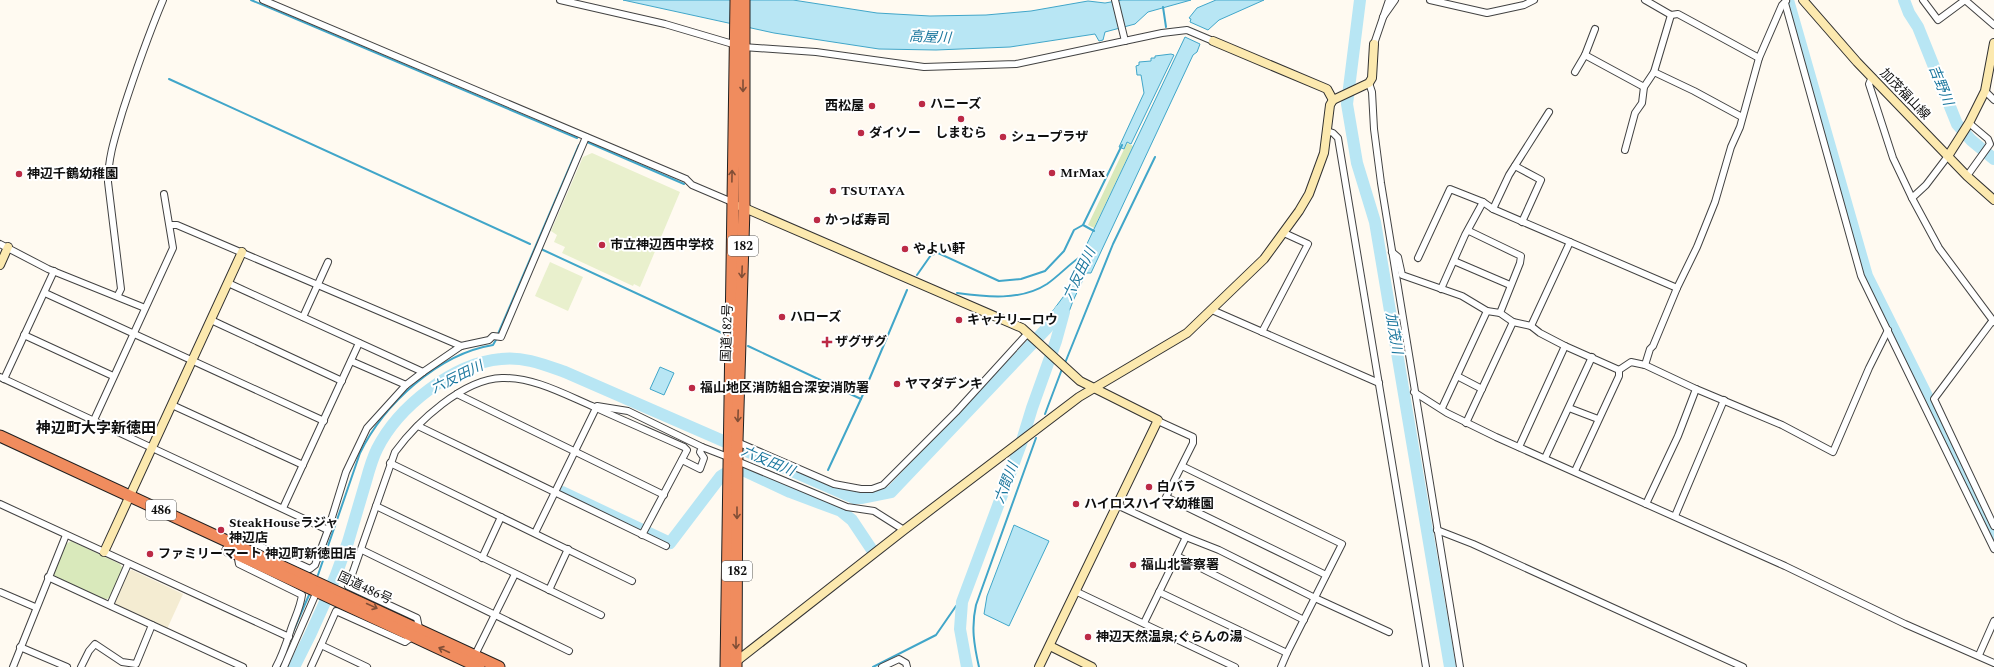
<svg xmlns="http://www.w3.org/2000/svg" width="1994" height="667" viewBox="0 0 1994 667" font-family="Spectral,'Noto Sans JP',serif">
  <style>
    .farmland { fill: #f4ecd2 }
    .green { fill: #d9e9bb }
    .pitch { fill: #e9f0cd }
    .water { fill: #b8e6f4; stroke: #41a6c9 }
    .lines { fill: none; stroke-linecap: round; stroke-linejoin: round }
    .stream { stroke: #41a6c9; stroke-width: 2 }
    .river { stroke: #b8e6f4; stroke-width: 12 }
    .street-casing { stroke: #424242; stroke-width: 8 }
    .secondary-casing { stroke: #313131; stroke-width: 10 }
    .highway-casing { stroke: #202020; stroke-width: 13 }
    .street { stroke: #fff; stroke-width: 6 }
    .secondary { stroke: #fce9af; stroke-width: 8 }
    .highway { stroke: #f08c5e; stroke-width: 11 }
    .oneway { stroke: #804e36 }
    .poi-dot { fill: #bc2a46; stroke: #fff; stroke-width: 1.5 }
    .labels { text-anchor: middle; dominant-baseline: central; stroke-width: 4; stroke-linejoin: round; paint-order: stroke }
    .shield { fill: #fff; stroke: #575757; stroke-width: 1 }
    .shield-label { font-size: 12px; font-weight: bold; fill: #0f0f0f }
    .street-label { font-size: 13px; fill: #0f0f0f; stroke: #fff }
    .poi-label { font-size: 13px; font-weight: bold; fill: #0f0f0f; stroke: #fff; text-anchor: start }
    .water-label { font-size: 14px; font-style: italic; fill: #1b779e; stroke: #fff }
    .quarter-label { font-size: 15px; font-weight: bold; fill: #0f0f0f; stroke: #fff }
  </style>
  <rect width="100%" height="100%" fill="#fffaf1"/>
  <polygon class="farmland" points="132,570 183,594 167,629 117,606 114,601 127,572"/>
  <g class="green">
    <polygon points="1127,143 1133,146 1094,228 1088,225"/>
    <polygon points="71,541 120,564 123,569 109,598 104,600 55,578 53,575 66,544"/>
  </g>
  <g class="pitch">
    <polygon points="592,153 680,192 640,287 634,284 633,286 562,253 565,247 554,242 557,235 551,231 583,157"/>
    <polygon points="550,262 583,277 568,311 535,296"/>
  </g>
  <g class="water">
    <polygon points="623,0 793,0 877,13 930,16 986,15 1031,11 1088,1 1105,3 1122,0 1191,0 1148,12 1135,24 1105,32 1103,40 1099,41 1095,34 1010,47 936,50 879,49 774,33"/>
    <polygon points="1216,0 1264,0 1219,20 1208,30 1190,22 1191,19 1189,18 1197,8"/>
    <polygon points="1185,37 1200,44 1197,52 1193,55 1091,273 1086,273 1073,301 1063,328 1046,320 1069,289 1085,248"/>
    <polygon points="1171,54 1174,55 1131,144 1127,142 1124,149 1119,147 1144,93 1141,75 1137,75 1136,66 1139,65 1139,62 1151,61 1151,58 1155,58 1155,56"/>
    <polygon points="660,367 674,373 664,395 650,389"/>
    <polygon points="1014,525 1049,541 1009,626 984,614 987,596"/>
  </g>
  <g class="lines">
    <g class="stream">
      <polyline points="251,0 577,138"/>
      <polyline points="1163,7 1166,27"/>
      <polyline points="169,79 530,244"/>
      <polyline points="587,142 684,184"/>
      <polyline points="1083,225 1094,231"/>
      <polyline points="541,249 722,333"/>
      <polyline points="917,275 931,255 938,253 999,281 1021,279 1045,271 1064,251 1074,230 1083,225 1122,145"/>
      <path d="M957 293C986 297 1021 301 1047 284 1060 275 1070 263 1083 255"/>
      <polyline points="498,334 579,145"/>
      <polyline points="748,346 861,399 907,290"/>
      <polyline points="1065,363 1113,244 1155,157"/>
      <polyline points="1045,414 1062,369"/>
      <polyline points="828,470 861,399"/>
      <polyline points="813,501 815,498"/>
      <path d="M318 575 360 453C384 404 438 354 493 345L497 338"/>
      <polyline points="292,634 309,595"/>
      <polyline points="873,667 936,635 956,606 962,602"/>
      <path d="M979 667C974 645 971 627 976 605L1036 438"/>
    </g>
    <g class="river">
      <polyline points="1360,0 1347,104 1357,163 1375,222 1450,667"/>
      <polyline points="1788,0 1867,276 1940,422 1994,535"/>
      <polyline points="1904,0 1909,13 1918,27 1957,124 1971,140 1994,159"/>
      <polyline points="562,492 670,543 721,476 734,468 743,470 790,492 841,511 852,520 872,550"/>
      <path d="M294 667C314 629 334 583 348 542 354 521 360 501 366 481 369 470 372 459 377 449 398 407 453 363 501 359 523 356 545 365 565 372L854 498H861L891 492 1047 328 1061 310"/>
      <polyline points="967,667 960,629 962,602 1021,444 1032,408 1056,341 1064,312"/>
    </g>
    <defs>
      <g id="street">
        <polyline points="263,0 686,179 692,185 732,202"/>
        <polyline points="560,0 665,24 743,47 816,52 924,67 1016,64 1162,33 1187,30 1213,41"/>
        <polyline points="1115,0 1125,41"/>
        <polyline points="1430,0 1487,13 1524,5 1534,0"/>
        <polyline points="1645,0 1671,15 1678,14 1759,58"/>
        <polyline points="1923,0 1938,20 1965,0"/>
        <polyline points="1965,0 1994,25"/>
        <polyline points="1785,3 1861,276 1994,549"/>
        <polyline points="1383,17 1395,0"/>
        <polyline points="1374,44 1389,0"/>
        <polyline points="1585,55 1644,87"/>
        <polyline points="1575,72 1585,55 1595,29"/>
        <polyline points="1654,72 1694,91 1742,117"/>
        <polyline points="1872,77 1869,84 1893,158 1912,198 1939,248 1994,322"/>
        <polyline points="1369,83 1372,92 1374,129 1381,183 1460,667"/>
        <polyline points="1985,91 1994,100"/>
        <polyline points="1327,131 1333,133 1338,138 1426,667"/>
        <polyline points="1625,150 1635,113 1642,103 1644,87 1654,72 1671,15"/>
        <polyline points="1515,166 1541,180 1522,222"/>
        <polyline points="1967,176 1990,144 1988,139 1969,123"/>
        <polyline points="1912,198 1926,185 1948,156"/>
        <polyline points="1493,209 1509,175 1549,112"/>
        <polyline points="170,225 177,225 461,346"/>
        <polyline points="1469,231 1521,256 1520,263 1500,313"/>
        <polyline points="0,244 48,269 145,308"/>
        <polyline points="1392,252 1398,257 1402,275 1462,296 1487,311 1500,313 1513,322 1531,326 1540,333 1565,346 1619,370"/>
        <polyline points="1418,258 1450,189 1483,202 1493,209 1677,288"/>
        <polyline points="1454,261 1510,285"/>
        <polyline points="228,283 423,372"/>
        <polyline points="1441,289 1465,235 1483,202"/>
        <polyline points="45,293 324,421"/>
        <path d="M118 295 121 289 108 182C108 156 116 134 123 110 135 73 148 36 163 0"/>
        <polyline points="1212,310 1379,383"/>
        <polyline points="303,317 328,262"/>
        <polyline points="211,320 342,381"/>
        <polyline points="1993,320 1934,399 1994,526"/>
        <polyline points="1531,326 1570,242"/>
        <polyline points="1262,332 1308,244 1284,233"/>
        <polyline points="24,335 113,376"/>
        <polyline points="351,361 406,385"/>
        <polyline points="1645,365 1650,349 1653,346 1677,288 1697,247 1715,202 1731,147 1740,127 1759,58 1782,5 1786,1"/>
        <polyline points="1619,370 1631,362 1645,365 1696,389 1782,425 1833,452 1869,368 1888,330"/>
        <polyline points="1457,376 1482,389"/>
        <polyline points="0,377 328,530"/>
        <polyline points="4,379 54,271"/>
        <polyline points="1414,392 1447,413 1496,437 1785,566 1905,624 1994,663"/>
        <polyline points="457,394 664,495"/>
        <polyline points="172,405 303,465"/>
        <polyline points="1442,408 1487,311"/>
        <polyline points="1569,408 1598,419"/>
        <polyline points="94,420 173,248 164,194"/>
        <polyline points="1158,421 1193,437 1193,443 1166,497 1326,575"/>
        <polyline points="1466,423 1513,322"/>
        <polyline points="418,426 666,546"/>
        <polyline points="737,442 834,484 861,489 872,489 883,485 956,412 1028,333"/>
        <polyline points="1519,447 1565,346"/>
        <polyline points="1545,458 1592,357"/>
        <polyline points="682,460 700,469 704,458 700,452 702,447"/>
        <polyline points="737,461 847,507 874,511 904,530"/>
        <polyline points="390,463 632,581"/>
        <polyline points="1575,471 1619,376 1619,370"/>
        <polyline points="0,504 289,637"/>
        <polyline points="1646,504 1678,436 1696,389"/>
        <polyline points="1117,505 1186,537 1219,550 1315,598 1389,632"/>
        <polyline points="376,506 601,615"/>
        <polyline points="283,508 359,343"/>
        <polyline points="1675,516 1724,400"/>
        <polyline points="1437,530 1473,544 1743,667"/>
        <polyline points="535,533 597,406 628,411 702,447 728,457"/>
        <polyline points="362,550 569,651"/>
        <polyline points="1177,556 1304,620"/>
        <polyline points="482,558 501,517"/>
        <polyline points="48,577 243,667"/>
        <polyline points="549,590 568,549"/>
        <polyline points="1075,591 1235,667"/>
        <polyline points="0,592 35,607"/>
        <polyline points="1159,592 1287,653 1342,544 1182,466"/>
        <polyline points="110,605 128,564"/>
        <polyline points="1144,623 1186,537"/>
        <path d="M419 628 417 618 348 586 395 452C417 422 463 379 502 378 533 377 564 394 592 406 622 420 653 433 684 447L687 450 642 535"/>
        <polyline points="20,647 67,667"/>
        <polyline points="1979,655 1994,621"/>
        <polyline points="474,657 515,574"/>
        <polyline points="13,667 66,535"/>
        <polyline points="81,667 89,651 95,644 122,662 136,664 152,625"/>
        <path d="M276 667C282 656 286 644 290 632 294 619 300 609 302 595L239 564C236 552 239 547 249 541L310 569 315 565 328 530 346 472 367 428 406 385 423 372 461 346 489 340 493 336 501 337 586 137"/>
        <polyline points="284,667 317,591"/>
        <polyline points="311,667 321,645"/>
        <polyline points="367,667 321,645 336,611 405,642 413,636"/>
        <polyline points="882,667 899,659 906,663 907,667"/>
        <polyline points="1281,667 1287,653"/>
      </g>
      <g id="secondary">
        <polyline points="1803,0 1857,62 1967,176 1994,200"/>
        <polyline points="1213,41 1327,89 1333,100"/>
        <polyline points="1948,156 1969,123 1985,91 1994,43"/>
        <polyline points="740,206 1022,328 1080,381 1158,420 1039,667"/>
        <polyline points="0,265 8,247"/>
        <polyline points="104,552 242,252"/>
        <polyline points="1050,646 1092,667"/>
        <polyline points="733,664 904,530 1079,397 1187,333 1264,259 1299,211 1309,194 1324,153 1330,105 1333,100 1369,83 1372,78 1374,44"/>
      </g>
      <g id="highway">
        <polyline points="0,436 499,667"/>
        <polyline points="228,550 479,667"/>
        <polyline points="726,667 736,0"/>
        <polyline points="736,667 737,442 744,208 744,0"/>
      </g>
    </defs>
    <use href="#street" class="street-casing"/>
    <use href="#secondary" class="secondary-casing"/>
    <use href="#highway" class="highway-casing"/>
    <use href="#street" class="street"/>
    <use href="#secondary" class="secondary"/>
    <use href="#highway" class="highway"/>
  </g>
  <defs><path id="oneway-shaft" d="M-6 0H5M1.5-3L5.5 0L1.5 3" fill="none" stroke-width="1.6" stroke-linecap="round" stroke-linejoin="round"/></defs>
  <g class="oneway">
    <use href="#oneway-shaft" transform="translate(743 86) rotate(90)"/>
    <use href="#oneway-shaft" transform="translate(732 176) rotate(-89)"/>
    <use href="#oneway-shaft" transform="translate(742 272) rotate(92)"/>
    <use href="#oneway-shaft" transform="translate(738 416) rotate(92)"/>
    <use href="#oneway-shaft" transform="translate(737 513) rotate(90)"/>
    <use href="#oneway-shaft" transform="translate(372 606) rotate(25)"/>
    <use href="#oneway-shaft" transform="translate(736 643) rotate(90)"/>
    <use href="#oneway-shaft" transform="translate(444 650) rotate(-155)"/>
  </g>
  <g class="poi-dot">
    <circle cx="922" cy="104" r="4"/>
    <circle cx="872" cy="106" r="4"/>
    <circle cx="961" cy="119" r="4"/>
    <circle cx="861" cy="133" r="4"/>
    <circle cx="1003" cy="137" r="4"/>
    <circle cx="1052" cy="173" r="4"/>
    <circle cx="19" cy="174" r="4"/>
    <circle cx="833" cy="191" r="4"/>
    <circle cx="817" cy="220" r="4"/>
    <circle cx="602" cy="245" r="4"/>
    <circle cx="905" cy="249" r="4"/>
    <circle cx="782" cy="317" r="4"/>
    <circle cx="959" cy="320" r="4"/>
    <path d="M825 336h4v4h4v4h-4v4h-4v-4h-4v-4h4z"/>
    <circle cx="897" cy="384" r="4"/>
    <circle cx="692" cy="388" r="4"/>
    <circle cx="1149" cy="487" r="4"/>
    <circle cx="1076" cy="504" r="4"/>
    <circle cx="221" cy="530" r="4"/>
    <circle cx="150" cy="554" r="4"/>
    <circle cx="1133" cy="565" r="4"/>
    <circle cx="1088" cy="637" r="4"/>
  </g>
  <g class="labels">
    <g class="shield">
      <rect x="728" y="236" width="30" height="20" rx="3"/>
      <rect x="146" y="500" width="30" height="20" rx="3"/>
      <rect x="722" y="561" width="30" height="20" rx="3"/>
    </g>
    <g class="shield-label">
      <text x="743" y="246">182</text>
      <text x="161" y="510">486</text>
      <text x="737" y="571">182</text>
    </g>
    <g class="street-label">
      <text transform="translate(1905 94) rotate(46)">加茂福山線</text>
      <text transform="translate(727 333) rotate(-88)">国道182号</text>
      <text transform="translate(365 588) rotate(25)">国道486号</text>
    </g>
    <g class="poi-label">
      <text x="930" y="104">ハニーズ</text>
      <text x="864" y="106" text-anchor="end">西松屋</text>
      <text x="869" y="133">ダイソー</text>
      <text x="961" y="133" text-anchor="middle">しまむら</text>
      <text x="1011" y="137">シュープラザ</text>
      <text x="1060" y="173">MrMax</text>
      <text x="27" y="174">神辺千鶴幼稚園</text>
      <text x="841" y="191">TSUTAYA</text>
      <text x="825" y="220">かっぱ寿司</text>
      <text x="610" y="245">市立神辺西中学校</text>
      <text x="913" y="249">やよい軒</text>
      <text x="790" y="317">ハローズ</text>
      <text x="967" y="320">キャナリーロウ</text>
      <text x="835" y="342">ザグザグ</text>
      <text x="905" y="384">ヤマダデンキ</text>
      <text x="700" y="388">福山地区消防組合深安消防署</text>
      <text x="1157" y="487">白バラ</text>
      <text x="1084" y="504">ハイロスハイマ幼稚園</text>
      <text x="229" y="523">SteakHouseラジャ<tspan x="229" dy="15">神辺店</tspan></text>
      <text x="158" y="554">ファミリーマート 神辺町新徳田店</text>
      <text x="1141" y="565">福山北警察署</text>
      <text x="1096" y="637">神辺天然温泉;ぐらんの湯</text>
    </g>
    <g class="water-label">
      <text transform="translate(930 37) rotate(3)">高屋川</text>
      <text transform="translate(1941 85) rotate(68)">吉野川</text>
      <text transform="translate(1079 274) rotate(-64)">六反田川</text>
      <text transform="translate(1394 333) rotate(80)">加茂川</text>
      <text transform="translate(457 377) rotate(-26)">六反田川</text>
      <text transform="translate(768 461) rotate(23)">六反田川</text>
      <text transform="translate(1006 483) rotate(-69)">六間川</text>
    </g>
    <g class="quarter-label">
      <text x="96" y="428">神辺町大字新徳田</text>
    </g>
  </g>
</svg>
